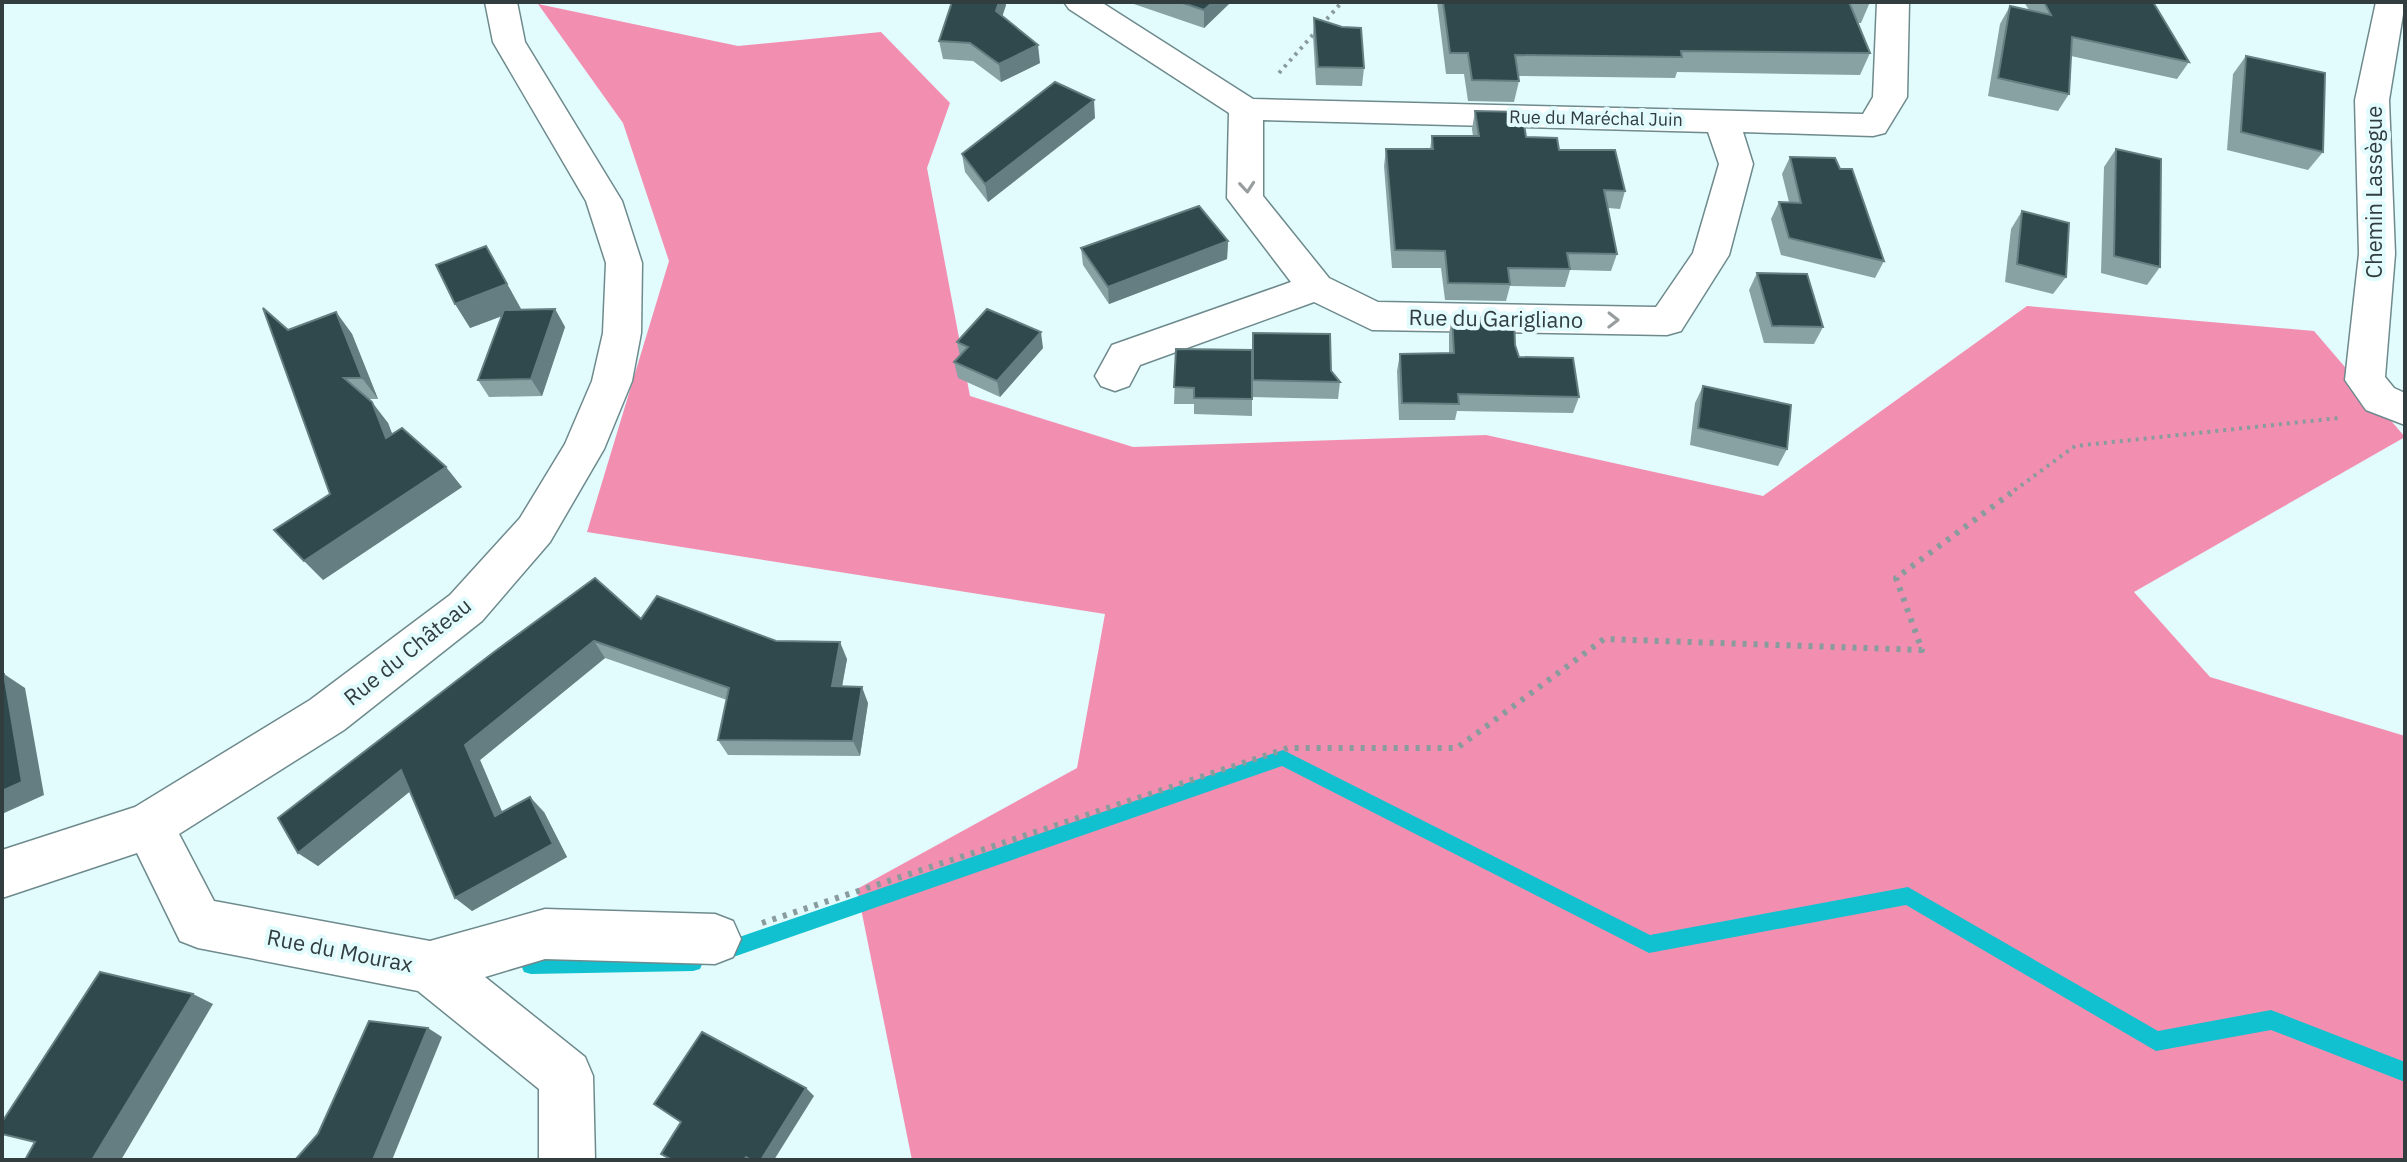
<svg xmlns="http://www.w3.org/2000/svg" width="2407" height="1162" viewBox="0 0 2407 1162" font-family="'IBM Plex Sans',sans-serif">
  <style>
    .forest { fill: #f28fb0 }
    .lines { fill: none; stroke-linecap: round; stroke-linejoin: round }
    .stream { fill: #12c1d0; fill-rule: evenodd }
    .minor-casing { stroke: #6e8a8d; stroke-width: 3 }
    .path-far1 { stroke: #899b9d; stroke-width: 4; stroke-dasharray: 3 5; stroke-linecap: butt }
    .path { stroke: #899b9d; stroke-width: 6; stroke-dasharray: 4 7; stroke-linecap: butt }
    .minor { fill: #fff; fill-rule: evenodd }
    .wall { fill: #88a2a4 }
    .shaded-wall { fill: #657e81 }
    .building { fill: #2f494c; stroke: #657e81; stroke-width: 2 }
    .oneway { stroke: #989e9e }
    .labels { text-anchor: middle; dominant-baseline: central; stroke-width: 8; stroke-linejoin: round; paint-order: stroke }
    .far-street-label { font-size: 18px; fill: #313d3e; stroke: #e2fbfd }
    .street-label { font-size: 22px; fill: #313d3e; stroke: #e2fbfd }
  </style>
  <rect width="100%" height="100%" fill="#e2fbfd"/>
  <polygon class="forest" points="538,4 738,46 881,32 950,103 927,168 970,396 1133,447 1486,435 1763,496 2027,306 2314,331 2405,437 2134,592 2210,677 2405,736 2405,1160 912,1160 857,889 1077,768 1105,614 587,532 669,261 623,123"/>
  <g class="lines">
    <g class="stream">
      <polygon points="1283,750 1650,935 1908,887 2158,1031 2271,1010 2405,1062 2405,1082 2271,1030 2156,1051 1906,905 1649,953 1282,766 719,962 712,960 710,953 712,946 719,944"/>
      <polygon points="693,953 700,955 703,962 700,969 693,971 531,974 524,972 521,965 524,958 531,956"/>
    </g>
    <defs>
      <g id="minor">
        <polygon points="485,2 517,2 525,42 622,201 642,263 641,333 632,381 604,449 550,542 482,621 344,730 179,834 214,901 430,941 545,909 715,914 733,921 741,939 733,957 715,964 545,959 485,977 585,1057 593,1076 595,1160 539,1160 539,1089 418,991 198,948 180,941 137,853 2,898 2,850 135,807 310,700 450,595 520,518 565,444 592,381 603,333 606,263 586,201 493,42"/>
        <path d="M1064 2H1101L1253 99 1863 114 1873 97 1877 2H1909L1907 97 1885 133 1873 136 1743 132 1753 164 1729 255 1681 331 1667 335 1372 330 1314 302 1140 365 1129 386 1115 391 1101 386 1095 376 1112 345 1291 282 1227 198 1229 113 1069 9ZM1263 120 1708 132 1719 164 1693 253 1656 307 1378 302 1329 278 1263 196Z"/>
        <polygon points="2376,2 2405,2 2389,100 2395,254 2385,377 2394,388 2405,393 2405,425 2366,410 2345,380 2359,254 2355,100"/>
      </g>
    </defs>
    <use href="#minor" class="minor-casing"/>
    <g class="path-far1">
      <polyline points="1279,73 1342,2"/>
      <polyline points="2008,495 2075,446 2339,418"/>
    </g>
    <polyline class="path" points="762,923 1288,748 1457,748 1604,639 1922,650 1896,578 2011,493"/>
    <use href="#minor" class="minor"/>
  </g>
  <g class="wall">
    <polygon points="1128,2 1231,2 1204,28"/>
    <polygon points="1437,2 1870,2 1861,23 1858,23 1870,53 1860,75 1677,72 1675,78 1518,76 1519,81 1514,102 1468,101 1464,74 1446,74"/>
    <polygon points="2024,2 2153,2 2189,62 2177,79 2071,56 2069,94 2058,111 1988,96 2000,24 2010,6 2029,10"/>
    <polygon points="1006,5 1002,17 1040,63 1001,82 973,61 943,59 939,41"/>
    <polygon points="1314,18 1364,68 1362,86 1316,85 1313,36"/>
    <polygon points="2246,56 2323,152 2308,170 2227,150 2233,74"/>
    <polygon points="1475,111 1526,137 1559,150 1625,191 1620,209 1608,208 1617,254 1611,271 1570,270 1565,287 1510,286 1506,301 1445,300 1441,268 1392,268 1384,166 1386,149 1430,149 1432,136 1473,136 1472,129"/>
    <polygon points="1095,118 988,202 965,172 962,154"/>
    <polygon points="2116,149 2160,267 2147,285 2101,273 2104,167"/>
    <polygon points="1790,157 1840,169 1884,261 1875,278 1781,255 1771,219 1779,202 1789,202 1782,174"/>
    <polygon points="2022,211 2066,277 2053,294 2005,282 2011,229"/>
    <polygon points="1228,241 1227,259 1109,304 1083,265 1081,248"/>
    <polygon points="486,246 521,309 518,310 555,309 565,327 542,396 489,397 478,380 502,316 470,328"/>
    <polygon points="1757,273 1823,327 1814,344 1764,343 1749,290"/>
    <polygon points="336,312 352,334 378,399 368,399 388,423 392,434 462,487 323,580 330,494 288,330"/>
    <polygon points="1452,317 1515,345 1519,357 1579,397 1573,413 1457,411 1455,420 1399,420 1397,371 1400,354 1449,353 1449,334"/>
    <polygon points="1253,333 1331,371 1340,382 1338,399 1252,397"/>
    <polygon points="957,342 1043,348 1000,397 958,378 954,362 960,356"/>
    <polygon points="1176,349 1252,399 1252,416 1194,414 1194,404 1174,404"/>
    <polygon points="1703,386 1787,449 1778,466 1690,445 1695,403"/>
    <polygon points="641,619 776,641 847,659 842,687 868,703 860,756 728,755 718,740 727,700 605,658 480,760 502,812 544,812 567,857 472,911 410,791 318,866 298,853 494,652"/>
  </g>
  <g class="shaded-wall">
    <polygon points="999,2 1005,2 1006,5 998,29 996,11"/>
    <polygon points="1213,2 1231,2 1204,28 1204,10"/>
    <polygon points="1038,45 1040,63 1001,82 999,64"/>
    <polygon points="1094,100 1095,118 988,202 985,184"/>
    <polygon points="1228,241 1227,259 1109,304 1108,287"/>
    <polygon points="486,246 521,309 470,328 455,304"/>
    <polygon points="555,309 565,327 542,396 531,379"/>
    <polygon points="336,312 352,334 378,399 362,378"/>
    <polygon points="1041,332 1043,348 1000,397 997,381"/>
    <polygon points="372,402 388,423 402,459 386,438"/>
    <polygon points="446,467 462,487 323,580 304,561"/>
    <polygon points="594,641 605,658 480,760 510,830 495,816 465,745"/>
    <polygon points="840,642 847,659 839,702 832,686"/>
    <polygon points="4,674 25,688 44,795 2,814"/>
    <polygon points="862,687 868,703 860,756 853,741"/>
    <polygon points="401,770 418,785 318,866 298,853"/>
    <polygon points="530,797 544,812 567,857 472,911 455,898"/>
    <polygon points="193,994 213,1004 121,1160 92,1160"/>
    <polygon points="428,1028 442,1037 392,1160 373,1160"/>
    <polygon points="806,1088 814,1096 774,1160 761,1160"/>
  </g>
  <g class="building">
    <polygon points="952,2 999,2 996,11 1038,45 999,64 970,43 939,41"/>
    <polygon points="1180,2 1213,2 1204,10"/>
    <polygon points="1443,2 1870,2 1849,2 1870,53 1681,51 1682,57 1515,55 1519,81 1472,80 1468,53 1450,53"/>
    <polygon points="2044,2 2153,2 2189,62 2072,37 2069,94 1998,78 2010,6 2051,15"/>
    <polygon points="1314,18 1342,27 1361,28 1364,68 1318,67"/>
    <polygon points="2246,56 2325,73 2323,152 2241,132"/>
    <polygon points="1055,82 1094,100 985,184 962,154"/>
    <polygon points="1475,111 1522,112 1526,137 1557,138 1559,150 1615,150 1625,191 1604,190 1617,254 1567,253 1570,269 1508,268 1510,284 1448,283 1445,251 1395,250 1386,149 1433,149 1432,136 1479,136"/>
    <polygon points="2116,149 2161,159 2160,267 2114,256"/>
    <polygon points="1790,157 1835,158 1840,169 1852,169 1884,261 1789,238 1779,202 1801,203"/>
    <polygon points="1199,206 1228,241 1108,287 1081,248"/>
    <polygon points="2022,211 2069,223 2066,277 2017,264"/>
    <polygon points="486,246 507,284 455,304 436,265"/>
    <polygon points="1757,273 1807,274 1823,327 1772,326"/>
    <polygon points="263,308 288,330 336,312 362,378 344,378 372,402 386,438 402,428 446,467 304,561 274,530 330,494"/>
    <polygon points="555,309 531,379 478,380 504,310"/>
    <polygon points="987,309 1041,332 997,381 954,362 968,347 957,342"/>
    <polygon points="1452,317 1514,318 1515,345 1519,357 1573,358 1579,397 1458,394 1459,404 1402,403 1400,354 1454,353"/>
    <polygon points="1253,333 1330,334 1331,371 1340,382 1253,380"/>
    <polygon points="1176,349 1252,350 1252,399 1194,398 1194,388 1174,387"/>
    <polygon points="1703,386 1791,405 1787,449 1698,428"/>
    <polygon points="595,578 641,619 657,596 776,641 840,642 832,686 862,687 853,741 718,740 729,688 594,641 465,745 495,816 530,797 553,844 455,898 401,770 298,853 278,818 494,652"/>
    <polygon points="2,674 4,674 22,782 2,791"/>
    <polygon points="100,972 193,994 92,1160 25,1160 35,1142 2,1134 2,1122"/>
    <polygon points="369,1021 428,1028 373,1160 295,1160 318,1134"/>
    <polygon points="702,1032 806,1088 761,1160 751,1160 746,1157 744,1160 672,1160 661,1154 681,1122 654,1104"/>
  </g>
  <defs><path id="oneway-chevron" d="M-2-3.5L2.5 0L-2 3.5" fill="none" stroke-width="1.6" stroke-linecap="round" stroke-linejoin="round" transform="scale(2)"/></defs>
  <g class="oneway">
    <use href="#oneway-chevron" transform="translate(1247 187) rotate(85)"/>
    <use href="#oneway-chevron" transform="translate(1613 320) rotate(1)"/>
  </g>
  <g class="labels">
    <g class="far-street-label">
      <text transform="translate(1596 118) rotate(1)">Rue du Maréchal Juin</text>
    </g>
    <g class="street-label">
      <text transform="translate(2373 192) rotate(-90)">Chemin Lassègue</text>
      <text transform="translate(1496 318) rotate(1)">Rue du Garigliano</text>
      <text transform="translate(407 651) rotate(-39)">Rue du Château</text>
      <text transform="translate(340 950) rotate(11)">Rue du Mourax</text>
    </g>
  </g>
  <rect width="2407" height="1162" fill="none" stroke="#313d3e" stroke-width="8"/>
</svg>
